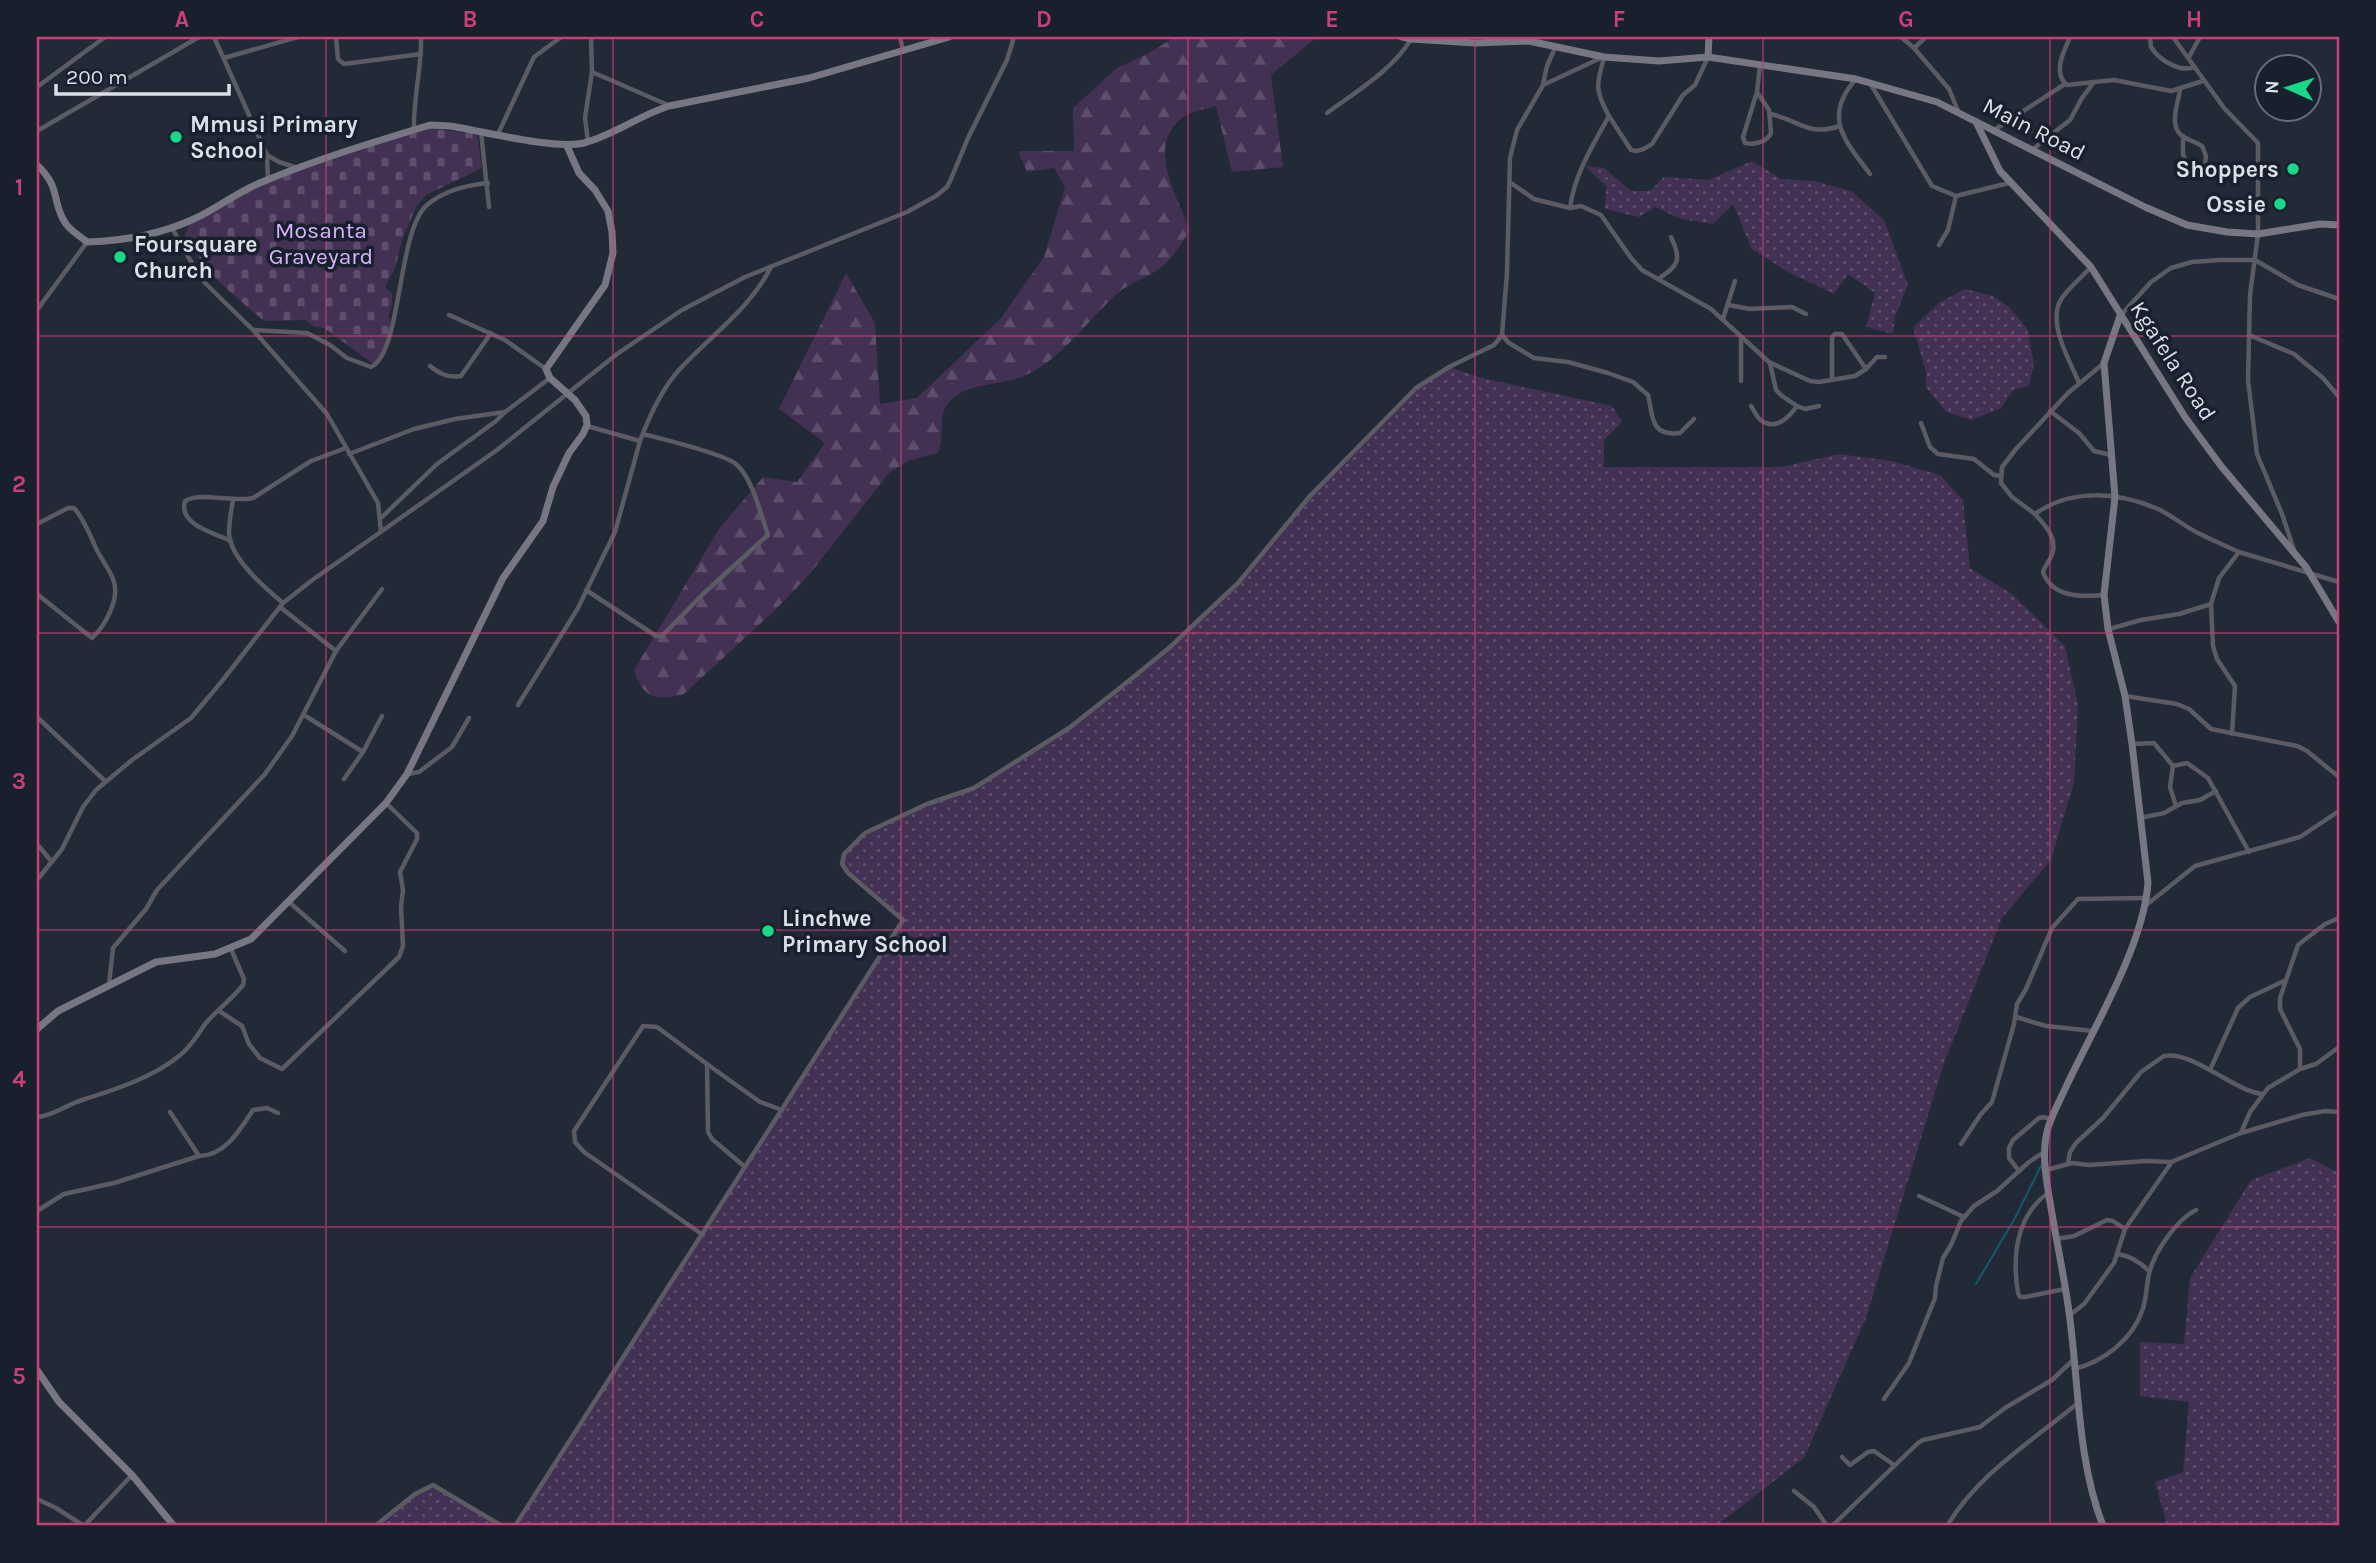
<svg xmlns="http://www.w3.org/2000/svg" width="2376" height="1563" viewBox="0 0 2376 1563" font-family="Karla,sans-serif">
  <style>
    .grass { fill: url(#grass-dots) }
    .forest { fill: url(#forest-firs) }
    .cemetery { fill: url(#cemetery-stones) }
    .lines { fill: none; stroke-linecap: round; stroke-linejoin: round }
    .stream { stroke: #14596d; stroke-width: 2 }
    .street { stroke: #5b5b63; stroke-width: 4.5 }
    .secondary { stroke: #777783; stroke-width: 7 }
    .grid { fill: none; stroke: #c74077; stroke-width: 2; stroke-opacity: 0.55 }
    .poi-dot { fill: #19d989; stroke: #181f2d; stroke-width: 2.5 }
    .labels { text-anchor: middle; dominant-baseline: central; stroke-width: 7; stroke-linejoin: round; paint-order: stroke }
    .poi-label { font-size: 23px; font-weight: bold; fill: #dbdfe9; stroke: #181f2d; text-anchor: start }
    .street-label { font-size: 23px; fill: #dbdfe9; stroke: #181f2d }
    .park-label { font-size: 23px; fill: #d8b4fa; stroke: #181f2d }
    .neatline { fill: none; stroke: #c74077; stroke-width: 2.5 }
    .grid-label { font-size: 23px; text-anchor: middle; font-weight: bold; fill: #c74077 }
  </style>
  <defs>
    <pattern id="grass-dots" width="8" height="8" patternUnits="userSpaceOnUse" patternTransform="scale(1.75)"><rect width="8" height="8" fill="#433153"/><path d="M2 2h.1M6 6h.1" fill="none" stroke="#5e4e6c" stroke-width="1.8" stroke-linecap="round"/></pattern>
    <pattern id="forest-firs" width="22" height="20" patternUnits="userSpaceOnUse" patternTransform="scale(1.75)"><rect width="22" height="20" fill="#433153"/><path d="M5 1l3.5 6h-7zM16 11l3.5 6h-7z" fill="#5e4e6c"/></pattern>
    <pattern id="cemetery-stones" width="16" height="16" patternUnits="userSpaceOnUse" patternTransform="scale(1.75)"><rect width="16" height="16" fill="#433153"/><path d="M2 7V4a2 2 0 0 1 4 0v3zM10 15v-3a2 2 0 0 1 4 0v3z" fill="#5e4e6c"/></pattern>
  </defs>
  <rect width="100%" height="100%" fill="#222937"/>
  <g class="grass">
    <polygon points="1752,161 1781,179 1814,181 1851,191 1884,220 1908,285 1895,317 1893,334 1866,327 1875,293 1848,274 1834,294 1786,271 1752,249 1733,204 1713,224 1681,219 1655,207 1639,217 1605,209 1606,186 1585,166 1604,168 1631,191 1650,191 1664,177 1708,180"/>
    <polygon points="1965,289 1993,296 2009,307 2027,328 2034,363 2029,386 2013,390 2001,408 1972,420 1946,412 1926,387 1926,372 1913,327 1939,303"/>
    <polygon points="1449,367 1482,378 1612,406 1622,422 1604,440 1604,467 1782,467 1839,454 1892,461 1940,475 1963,500 1970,568 2012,594 2065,646 2078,705 2074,783 2051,860 2002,918 1943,1066 1866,1318 1804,1458 1716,1526 515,1526 903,920 848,873 842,864 844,854 865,833 889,820 964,792 1069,728 1170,647 1238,583 1310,496 1416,388"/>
    <polygon points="2310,1158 2339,1173 2339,1526 2167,1526 2155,1482 2183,1472 2189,1402 2140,1396 2140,1342 2184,1344 2190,1278 2251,1180"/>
    <polygon points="433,1485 502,1526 375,1526 415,1494"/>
  </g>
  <path class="forest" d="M1175 37H1317L1271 75 1283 167 1232 172 1216 106C1206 109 1193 111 1185 116 1144 143 1177 196 1190 230 1180 245 1172 261 1156 271 1145 279 1131 282 1119 292 1088 319 1063 359 1024 376 1001 386 966 382 949 402 936 418 946 436 938 453L908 461 889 473 808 576 774 611 684 694C656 701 643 699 634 670L719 529 763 477 797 482 825 443 779 409 846 273 875 323 880 404 917 398 1001 318 1044 257 1065 187 1054 168 1027 172 1018 151H1074L1073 108 1117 68 1147 54Z"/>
  <path class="cemetery" d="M427 128 477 134 482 168 426 195 416 207 402 240 395 268 385 287 392 293V305L389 314 391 332 375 365 324 328 314 327 306 320 264 321C234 295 202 272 185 236L190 221 251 188 285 175Z"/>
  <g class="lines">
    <polyline class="stream" points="1976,1284 2015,1218 2041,1166"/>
    <g class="street">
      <polyline points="214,37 267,155 279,162 298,168"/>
      <polyline points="336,37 338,59 344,64 421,54"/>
      <polyline points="900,37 903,50"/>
      <polyline points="1901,37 1914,48 1949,89 1958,111"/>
      <path d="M2070 37C2064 52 2052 72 2067 85L2094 82"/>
      <path d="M2150 37 2151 47C2159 60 2180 73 2195 67"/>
      <polyline points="2173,37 2224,108 2258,143 2258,234 2250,295 2248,380 2257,454 2282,514 2294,550"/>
      <polyline points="1914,48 1926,37"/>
      <polyline points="2189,57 2200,37"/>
      <polyline points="224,58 298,37"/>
      <polyline points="592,72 668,105"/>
      <path d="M1856 79C1822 117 1845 141 1870 174"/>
      <polyline points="1870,83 1932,186 1956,196"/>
      <polyline points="1543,84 1547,66 1556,46"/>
      <polyline points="37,87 105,37"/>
      <path d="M2180 90C2178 103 2169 125 2181 135 2187 140 2196 142 2202 146L2206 156 2205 165 2198 168 2186 162 2183 154V136"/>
      <path d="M1757 92 1769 110 1771 133C1767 142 1755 145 1745 143L1743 137 1757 92 1760 65"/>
      <path d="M1327 113C1354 93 1394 69 1411 39"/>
      <path d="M1770 114C1800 120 1807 137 1840 126"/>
      <path d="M1609 116 1631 150C1638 153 1646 148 1652 144L1683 95 1695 85 1708 57"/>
      <path d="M414 130C413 98 422 68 421 37"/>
      <polyline points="1994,130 2065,84"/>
      <polyline points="37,131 199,37"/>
      <polyline points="481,132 489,207"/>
      <polyline points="498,134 534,57 561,37"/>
      <polyline points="588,142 585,118 592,72 591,37"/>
      <polyline points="2033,149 2070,120 2082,98 2094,82 2114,80 2171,91 2203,81"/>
      <polyline points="267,155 268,180"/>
      <path d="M1511 183 1534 199 1570 208 1581 206 1601 215 1631 258 1642 270 1711 309 1770 363 1776 390 1782 396 1797 406C1790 416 1776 431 1762 421 1757 418 1754 410 1751 406"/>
      <path d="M1570 208C1574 175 1593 145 1609 116 1595 91 1596 85 1604 58"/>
      <polyline points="172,228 190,260 205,283 253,330 327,414 378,503 381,531"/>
      <polyline points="1939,245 1948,230 1956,196 2009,183"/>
      <path d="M1658 279C1679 265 1682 260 1671 237"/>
      <polyline points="1728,305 1750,309 1792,307 1806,314"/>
      <polyline points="37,310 87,242"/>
      <polyline points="449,315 505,340 546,369"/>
      <polyline points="2121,315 2151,282 2171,268 2192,262 2219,260 2255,260 2298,285 2339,299"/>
      <polyline points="1723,319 1735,281"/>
      <path d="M254 330 307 333 330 345 347 358 371 367C402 353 397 231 427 205 443 191 468 185 488 183"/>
      <path d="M1502 335 1509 343 1534 358 1568 362 1608 373 1633 382 1648 395C1653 414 1649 437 1680 433L1694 419"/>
      <polyline points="2249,335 2294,354 2323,378 2339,397"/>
      <polyline points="1741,339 1741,381"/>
      <polyline points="1771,363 1810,381 1819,382 1855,376 1866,369 1877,357 1885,357"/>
      <path d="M2104 363 2068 393 2016 449 2002 467 2001 483 2012 497 2035 514C2071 488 2118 492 2158 509 2173 516 2185 527 2200 534 2212 540 2226 546 2239 552L2219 578 2211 604 2179 614 2141 620 2109 629"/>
      <path d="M430 366C440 374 448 378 461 376L491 333"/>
      <polyline points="1832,380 1832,337 1835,334 1842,334 1866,369"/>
      <path d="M2079 383C2070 361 2048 325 2060 301 2067 289 2081 278 2091 267"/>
      <polyline points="1797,406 1805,409 1819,406"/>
      <polyline points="2050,411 2079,433 2094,451 2111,455"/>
      <polyline points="1921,423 1930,447 1938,454 1974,459 1994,475 2000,476"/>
      <path d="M640 441C649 417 661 390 679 370 710 336 750 309 771 267"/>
      <polyline points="349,454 414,429 455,419 505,412 550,378"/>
      <path d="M233 500C231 511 229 523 229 534 231 559 265 588 283 603"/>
      <path d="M2035 514C2044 524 2056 536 2053 551 2052 558 2045 565 2043 572 2052 598 2082 597 2104 595"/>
      <polyline points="382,517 437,464 496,421 505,412"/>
      <path d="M37 524 68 508H74C84 519 89 533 95 546 100 558 109 568 113 579 121 598 105 626 92 638L37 594"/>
      <path d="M231 541C215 533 178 525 185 501 200 491 233 503 253 498L311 461 346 448"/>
      <polyline points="2239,552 2339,582"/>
      <path d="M586 590 656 636H662L704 593 768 535C761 515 753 480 737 465 726 454 662 439 643 434"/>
      <polyline points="2211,604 2213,646 2217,659 2235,686 2232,734"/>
      <polyline points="280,607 336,651"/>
      <polyline points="2125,696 2177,704 2189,709 2211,729 2297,746 2307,751 2339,777"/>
      <polyline points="518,705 578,608 615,532 640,441 587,426"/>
      <polyline points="304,715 363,752"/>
      <polyline points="37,717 105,781"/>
      <polyline points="2132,744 2154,743 2173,766"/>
      <polyline points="2173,766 2187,763 2208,778 2249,852"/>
      <polyline points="2173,766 2170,787 2176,806"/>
      <polyline points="408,774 419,772 452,747 469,718"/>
      <polyline points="344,779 363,752 382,716"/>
      <polyline points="2140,818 2164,813 2182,803 2200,800 2216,791"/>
      <polyline points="37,844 52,862"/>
      <polyline points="37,880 62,849 83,807 96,790 132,760 191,718 222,681 283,603 311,581 497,450 617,354 682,310 745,277 907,212 936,196 947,187 951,179 968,138 1007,60 1014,37"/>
      <polyline points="289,902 345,951"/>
      <polyline points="2145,906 2195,866 2300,837 2339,811"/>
      <polyline points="109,984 113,948 146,909 157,890 265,774 292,736 336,651 382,589"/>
      <polyline points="219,1011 242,1026 249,1044 260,1058 282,1069 399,957 403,946 401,906 403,890 400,872 417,839 417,833 387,804"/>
      <polyline points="2016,1017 2046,1026 2093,1031"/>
      <polyline points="707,1064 760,1102 782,1110"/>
      <polyline points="2300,1069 2300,1049 2280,1009 2280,998 2298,945 2325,924 2339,918"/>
      <polyline points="2210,1070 2238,1008 2250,997 2284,981"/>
      <polyline points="170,1112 199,1156"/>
      <path d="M37 1117C53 1116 66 1105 82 1100 114 1090 152 1078 179 1056 191 1047 197 1035 206 1023 217 1010 232 999 243 985L244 979 231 949"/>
      <polyline points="2241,1133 2250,1112 2268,1088 2300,1069 2316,1064 2339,1047"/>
      <polyline points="1961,1144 1981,1114 1992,1102 2014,1024 2017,1004 2026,989 2052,928 2078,899 2146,898"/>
      <path d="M2068 1164 2070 1152 2076 1143 2103 1118 2141 1072 2164 1056C2192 1050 2232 1090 2262 1094"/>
      <polyline points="2046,1170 2072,1163 2089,1165 2146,1161 2171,1162 2241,1133 2302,1115 2325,1111 2339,1112"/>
      <polyline points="2019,1171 2009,1158 2009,1148 2013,1140 2039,1118 2043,1117 2051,1119"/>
      <path d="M2048 1193C2016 1216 2012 1257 2018 1293L2020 1297H2025L2065 1289"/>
      <polyline points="1919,1196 1964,1217"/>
      <path d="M37 1211 64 1194 114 1183 199 1156C225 1156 240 1130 253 1110L267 1108 278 1113"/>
      <polyline points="703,1235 584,1152 575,1142 574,1131 643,1026 657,1027 707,1064 708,1132 712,1139 745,1167"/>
      <polyline points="2056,1239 2074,1236 2107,1220 2113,1221 2125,1229"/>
      <path d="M2118 1254C2131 1256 2140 1262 2149 1271"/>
      <polyline points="2070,1315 2084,1304 2114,1263 2125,1229 2171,1163"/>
      <path d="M2074 1369C2103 1362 2132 1340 2142 1311 2147 1299 2146 1286 2149 1274 2154 1252 2177 1219 2196 1210"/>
      <polyline points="1884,1399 1909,1363 1935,1298 1936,1286 1943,1258 1951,1245 1961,1221 1974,1206 1997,1191 2029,1162 2044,1152"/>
      <polyline points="1842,1457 1850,1465 1868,1452 1874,1451 1894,1465"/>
      <polyline points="1794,1491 1814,1507 1827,1526"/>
      <polyline points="37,1499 56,1508 84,1526"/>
      <polyline points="84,1526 132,1475"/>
      <polyline points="375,1526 415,1494 433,1485 502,1526"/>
      <polyline points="515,1526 903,920 848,873 842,864 844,854 865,833 927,804 974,788 1069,728 1131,679 1170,647 1238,583 1310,496 1416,388 1449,367 1494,345 1502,335 1507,273 1510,158 1517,130 1543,85 1603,57"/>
      <polyline points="1832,1526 1918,1443 1923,1440 1980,1427 2005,1408 2052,1380 2073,1360"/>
      <path d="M1947 1526C1978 1474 2032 1441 2078 1403"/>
    </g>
    <g class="secondary">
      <polyline points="1402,37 1411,39 1475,43 1529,41 1604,57 1659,61 1708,57 1856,79 1937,102 2145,207 2187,225 2227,232 2258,234 2320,224 2339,225"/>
      <polyline points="1708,57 1709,37"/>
      <polyline points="1976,122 2000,171 2091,267 2185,417 2221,466 2306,567 2339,622"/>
      <path d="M37 165C62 188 51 203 66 224 71 231 80 236 87 242 125 241 162 234 196 218 219 207 239 191 262 182 317 159 374 142 430 125L450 126C482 131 555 150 584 143 614 135 640 115 669 106L809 78 949 37"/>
      <polyline points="37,1029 58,1011 156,962 215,954 251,939 386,803 407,774 503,578 543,521 553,487 569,453 583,434 587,425 586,416 575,400 550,378 546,369 605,285 613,253 612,232 608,211 595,190 579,173 567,146"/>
      <polyline points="37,1370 59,1402 132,1475 174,1526"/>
      <path d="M2103 1526C2077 1459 2079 1383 2069 1312 2064 1275 2056 1239 2050 1202 2046 1178 2041 1152 2048 1128 2052 1115 2059 1102 2065 1089 2092 1030 2143 948 2148 883L2132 744 2125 696 2108 629 2104 595 2115 497 2104 363 2120 316"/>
    </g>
  </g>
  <path class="grid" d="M326 37V1526M613 37V1526M901 37V1526M1188 37V1526M1475 37V1526M1763 37V1526M2050 37V1526M37 336H2339M37 633H2339M37 930H2339M37 1227H2339"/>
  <g class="poi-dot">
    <circle cx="176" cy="137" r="7"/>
    <circle cx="2293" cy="169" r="7"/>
    <circle cx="2280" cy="204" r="7"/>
    <circle cx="120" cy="257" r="7"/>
    <circle cx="768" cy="931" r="7"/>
  </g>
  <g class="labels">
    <g class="poi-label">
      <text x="190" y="124">Mmusi Primary<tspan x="190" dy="26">School</tspan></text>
      <text x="2279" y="169" text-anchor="end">Shoppers</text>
      <text x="2266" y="204" text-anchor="end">Ossie</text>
      <text x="134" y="244">Foursquare<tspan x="134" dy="26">Church</tspan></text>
      <text x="782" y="918">Linchwe<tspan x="782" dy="26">Primary School</tspan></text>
    </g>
    <g class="street-label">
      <text transform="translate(2034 129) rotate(27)">Main Road</text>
      <text transform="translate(2173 361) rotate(57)">Kgafela Road</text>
    </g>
    <g class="park-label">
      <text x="321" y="230">Mosanta<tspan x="321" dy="26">Graveyard</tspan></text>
    </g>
  </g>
  <rect width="2376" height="1563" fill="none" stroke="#181f2d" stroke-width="77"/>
  <g transform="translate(2288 88) rotate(273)"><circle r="33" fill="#181f2d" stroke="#666c78" stroke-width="2"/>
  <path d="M0-5L12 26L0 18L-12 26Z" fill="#19d989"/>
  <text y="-10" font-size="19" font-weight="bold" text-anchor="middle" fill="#dbdfe9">N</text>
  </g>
  <path d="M56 84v10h173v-10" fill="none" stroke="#dbdfe9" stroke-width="3.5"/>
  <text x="66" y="84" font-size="21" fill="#dbdfe9" stroke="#181f2d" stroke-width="5" paint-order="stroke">200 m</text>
  <rect x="38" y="38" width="2300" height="1486" class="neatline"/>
  <g class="grid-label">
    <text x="182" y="27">A</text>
    <text x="470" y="27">B</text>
    <text x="757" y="27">C</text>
    <text x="1044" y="27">D</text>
    <text x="1332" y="27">E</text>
    <text x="1619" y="27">F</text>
    <text x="1906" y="27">G</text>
    <text x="2194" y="27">H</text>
    <text x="19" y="195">1</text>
    <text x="19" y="492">2</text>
    <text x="19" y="789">3</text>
    <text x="19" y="1087">4</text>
    <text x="19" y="1384">5</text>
  </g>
</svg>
